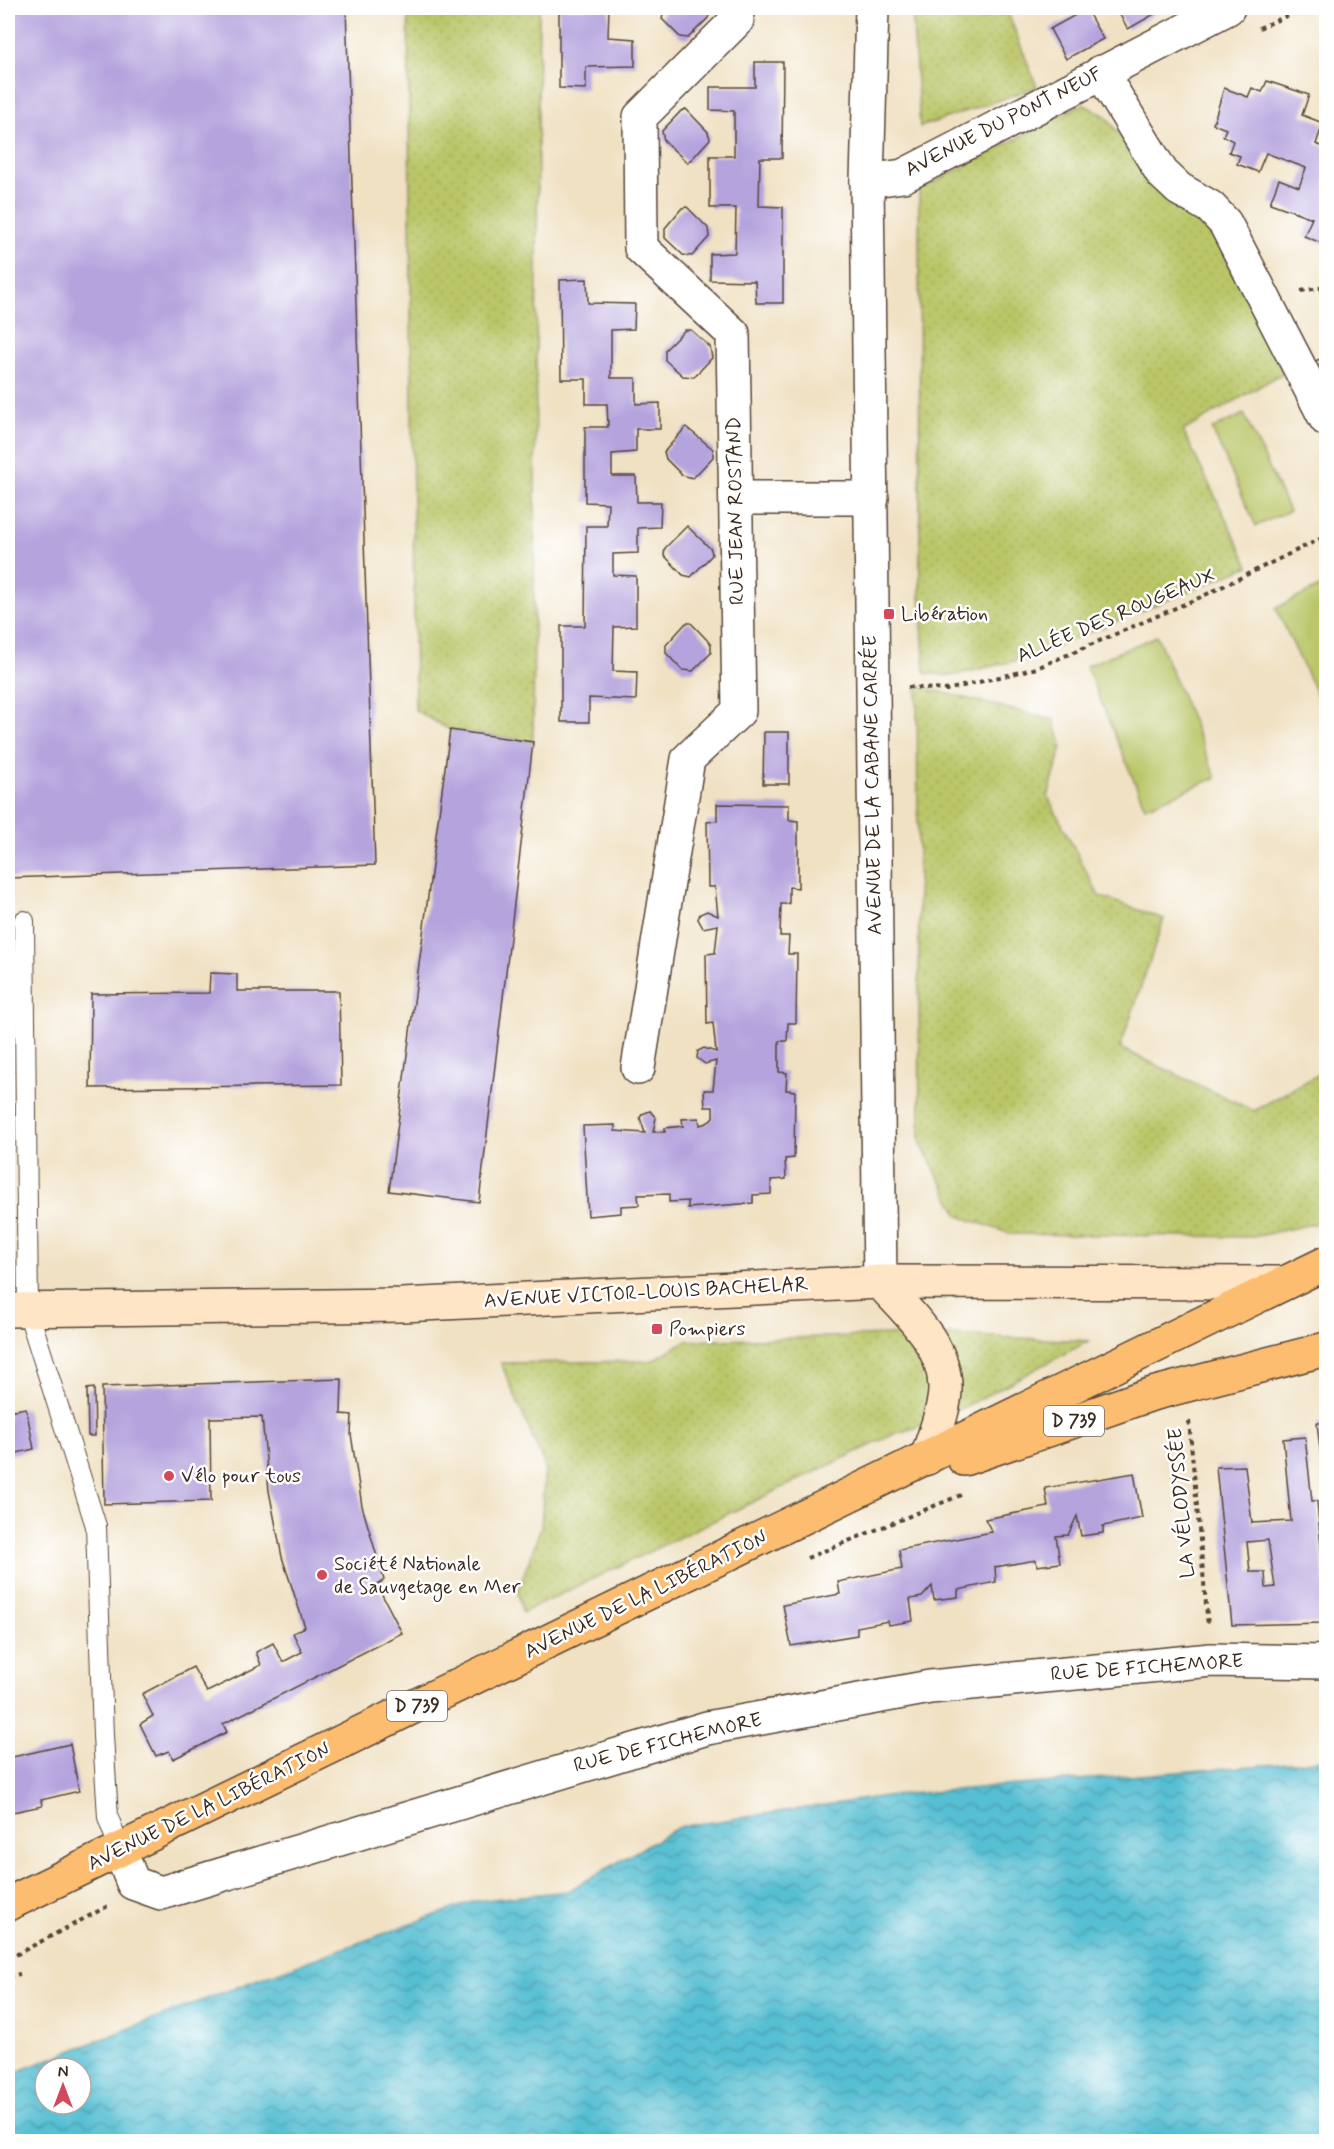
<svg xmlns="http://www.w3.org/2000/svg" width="1334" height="2149" viewBox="0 0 1334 2149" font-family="Mynerve,sans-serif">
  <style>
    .grass { fill: url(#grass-dots); stroke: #7a7843; stroke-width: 1.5 }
    .green { fill: #bac668; stroke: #7a7843; stroke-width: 1.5 }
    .water { fill: url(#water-waves); stroke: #487478; stroke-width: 1.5; fill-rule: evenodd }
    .building { fill: #b4a3dd; fill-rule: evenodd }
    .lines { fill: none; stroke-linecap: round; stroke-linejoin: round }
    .lane-casing { stroke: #564537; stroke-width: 22 }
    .street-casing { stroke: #564537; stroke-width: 36 }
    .secondary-casing { stroke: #564537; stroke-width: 36 }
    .primary-casing { stroke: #564537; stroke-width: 36 }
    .path { stroke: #564537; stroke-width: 4; stroke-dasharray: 4.5 4.5; stroke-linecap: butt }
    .lane { stroke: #fff; stroke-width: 20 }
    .street { stroke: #fff; stroke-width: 33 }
    .secondary { stroke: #fee5c5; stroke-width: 33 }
    .primary { stroke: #fcbd6f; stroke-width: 33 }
    .poi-dot { fill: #d1495b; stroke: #fff; stroke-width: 2 }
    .labels { text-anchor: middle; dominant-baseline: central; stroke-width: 5; stroke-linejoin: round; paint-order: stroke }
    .shield { fill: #fff; stroke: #766a62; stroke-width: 1.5 }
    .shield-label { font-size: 18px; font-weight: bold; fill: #3b2a1e }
    .street-label { font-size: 20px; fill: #3b2a1e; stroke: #fff }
    .poi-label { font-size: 20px; fill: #3b2a1e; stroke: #fff; text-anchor: start }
  </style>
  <defs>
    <pattern id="grass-dots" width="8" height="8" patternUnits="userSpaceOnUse" patternTransform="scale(1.5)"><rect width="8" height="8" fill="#bac668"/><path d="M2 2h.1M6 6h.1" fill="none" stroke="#a1aa5a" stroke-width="1.8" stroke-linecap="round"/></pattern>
    <pattern id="water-waves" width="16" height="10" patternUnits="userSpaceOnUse" patternTransform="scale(1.5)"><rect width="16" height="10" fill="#56bfd3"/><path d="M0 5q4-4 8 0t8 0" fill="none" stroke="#489bab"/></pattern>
  </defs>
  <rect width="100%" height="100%" fill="#fff"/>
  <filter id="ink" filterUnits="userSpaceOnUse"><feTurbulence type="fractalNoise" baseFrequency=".0167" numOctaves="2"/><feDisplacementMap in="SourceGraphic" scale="12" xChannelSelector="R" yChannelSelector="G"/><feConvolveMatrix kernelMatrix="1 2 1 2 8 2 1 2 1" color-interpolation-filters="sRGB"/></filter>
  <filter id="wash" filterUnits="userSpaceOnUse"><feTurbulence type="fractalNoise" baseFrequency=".008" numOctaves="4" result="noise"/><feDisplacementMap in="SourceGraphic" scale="24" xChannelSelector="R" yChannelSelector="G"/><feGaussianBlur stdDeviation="1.35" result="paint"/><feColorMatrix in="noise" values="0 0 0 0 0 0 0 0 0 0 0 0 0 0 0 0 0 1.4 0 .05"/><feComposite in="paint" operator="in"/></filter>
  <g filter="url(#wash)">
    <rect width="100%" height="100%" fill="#f0e1c3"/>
    <g class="grass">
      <polygon points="408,8 539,8 533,742 450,730 415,710"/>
      <polygon points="912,8 1006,8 1037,87 920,127"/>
      <polygon points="1082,104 1106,116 1162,196 1214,231 1283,373 1183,431 1249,566 1030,657 951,676 925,673 920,595 919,190"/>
      <polygon points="917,686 1054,720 1062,747 1048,797 1099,896 1164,919 1120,1048 1254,1111 1326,1070 1326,1221 1253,1237 1011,1234 959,1216 920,1142"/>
      <polygon points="926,1334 1089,1341 938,1421 894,1434 522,1613 518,1591 541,1527 545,1467 501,1363 651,1361 686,1341"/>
    </g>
    <g class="green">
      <polygon points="1244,414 1289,511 1256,526 1212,429"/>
      <polygon points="1326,584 1326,701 1321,704 1276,608"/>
      <polygon points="1157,636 1216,778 1145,807 1086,666"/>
    </g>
    <path class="water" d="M1326 1760V2141H8V2075L261 1978 475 1901 568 1891 679 1827 893 1795ZM45 2068H81V2104H45Z"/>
    <g id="blocks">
      <g class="building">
        <polygon points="8,8 346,8 375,865 8,878"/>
        <polygon points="559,8 609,8 608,37 635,39 635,66 586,67 586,89 559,88"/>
        <polygon points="664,8 705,8 710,12 708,18 688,38 680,37 662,19"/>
        <polygon points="1116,8 1165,8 1128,29"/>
        <polygon points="1086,9 1103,39 1066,59 1050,29"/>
        <polygon points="755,62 783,62 782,158 760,158 759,206 783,207 783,303 756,303 755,281 710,280 710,254 735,253 736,208 710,208 710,156 734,156 734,111 710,110 710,87 755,87"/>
        <polygon points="1267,81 1309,95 1302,115 1323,123 1316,144 1326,148 1326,245 1304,236 1312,218 1270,203 1279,179 1299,187 1306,168 1266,153 1258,172 1237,164 1240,156 1229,152 1233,141 1223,136 1226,129 1213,124 1224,88 1248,97 1252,88 1262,92"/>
        <polygon points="686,109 708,132 710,139 688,163 664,141 662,131 681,111"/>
        <polygon points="687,207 708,228 709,237 692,256 683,255 665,238 665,228 682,208"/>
        <polygon points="587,279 588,303 635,304 634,329 611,330 611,378 636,378 636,404 660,403 660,429 636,429 636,452 612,454 612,476 636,476 637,502 661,502 660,527 638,528 638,553 613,554 613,575 636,576 636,626 614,627 613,671 637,672 636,700 589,698 589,722 561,722 561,626 585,626 586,526 607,526 608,503 585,502 585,427 608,427 607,404 586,404 586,379 561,379 560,280"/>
        <polygon points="685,330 691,330 710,347 712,358 694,377 683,376 665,360 665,350"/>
        <polygon points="1326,356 1326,395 1311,363"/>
        <polygon points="686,427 713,449 713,457 693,478 682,475 666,459 664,452"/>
        <polygon points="687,526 711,549 712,555 691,577 683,575 664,555 665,548"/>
        <polygon points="686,623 691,623 711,644 711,653 693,671 682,670 666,653 666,645"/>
        <polygon points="450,730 533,742 479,1202 389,1191"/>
        <polygon points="764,732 789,732 789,784 763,784"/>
        <polygon points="717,804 789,805 789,820 798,821 798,888 789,887 789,904 781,904 780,936 789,936 788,954 797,954 796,1023 788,1023 787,1041 779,1041 779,1072 787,1073 786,1090 795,1091 794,1158 785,1159 786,1179 771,1180 771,1194 753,1195 753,1203 688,1208 688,1201 669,1202 669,1194 638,1195 639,1205 621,1206 621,1213 588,1216 583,1126 615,1125 615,1131 645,1133 640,1118 642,1114 650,1111 656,1118 653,1132 665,1132 665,1128 683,1126 682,1119 699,1118 700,1125 707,1123 713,1117 713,1107 705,1107 704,1090 713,1090 716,1061 705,1064 697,1058 698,1051 704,1048 716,1052 713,1023 707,1024 706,954 715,953 718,925 703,928 698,919 700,914 707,911 718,916 715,887 708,887 707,822 717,821"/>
        <polygon points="210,973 237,974 237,991 339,991 341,1085 90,1088 91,994 209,993"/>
        <polygon points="342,1379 341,1414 352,1415 351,1434 362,1506 384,1580 377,1585 402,1633 223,1724 227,1732 200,1746 173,1759 169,1751 156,1756 140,1724 153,1716 142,1694 193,1667 207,1692 261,1665 256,1652 273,1643 283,1662 302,1652 293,1633 305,1627 282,1557 269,1491 262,1417 210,1418 211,1501 104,1504 102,1387"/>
        <polygon points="94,1388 95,1436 88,1436 87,1389"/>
        <polygon points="26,1408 34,1449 8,1455 8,1411"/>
        <polygon points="1317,1423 1326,1423 1326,1493 1325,1493"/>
        <path d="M1305 1437 1312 1501H1317L1324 1581H1326V1623L1232 1625 1216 1467 1245 1466 1252 1523 1291 1521 1283 1439ZM1268 1540 1275 1587 1266 1588 1265 1572H1250L1247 1542Z"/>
        <polygon points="1134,1473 1142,1518 1103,1526 1103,1533 1081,1536 1077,1516 1068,1535 1056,1536 1060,1563 1037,1566 1036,1560 995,1567 996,1582 958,1590 958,1597 934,1600 932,1586 922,1597 910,1599 913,1621 889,1625 888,1621 857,1627 857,1635 791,1646 783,1605 840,1594 838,1582 902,1569 899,1550 992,1532 985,1519 1048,1507 1045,1488"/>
        <polygon points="70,1744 79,1791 41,1800 42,1806 8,1813 8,1786 11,1785 8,1758"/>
      </g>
    </g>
  </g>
  <g filter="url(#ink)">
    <use href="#blocks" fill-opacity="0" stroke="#564537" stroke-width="1.5"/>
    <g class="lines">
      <defs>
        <polyline id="lane" points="24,921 28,1311 96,1526 103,1736 108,1817 120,1850"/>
        <g id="street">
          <polyline points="872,8 867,181 880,1282"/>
          <polyline points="1101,72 1162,173 1179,189 1210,207 1225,223 1326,419"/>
          <polyline points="867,181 903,176 1228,8"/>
          <polyline points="736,498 872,498"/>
          <polyline points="638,1068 688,759 739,711 733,334 641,248 640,117 737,20 736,8"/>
          <polyline points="120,1850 133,1883 161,1893 707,1728 930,1687 1211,1660 1326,1662"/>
        </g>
        <g id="secondary">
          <path d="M880 1282C907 1312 947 1346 945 1391 944 1413 933 1437 927 1458"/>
          <polyline points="8,1310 402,1305 880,1282 1284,1283"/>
        </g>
        <g id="primary">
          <polyline points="964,1459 1152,1394 1326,1349"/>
          <polyline points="8,1904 1326,1263"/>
        </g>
      </defs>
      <use href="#lane" class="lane-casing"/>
      <use href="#street" class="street-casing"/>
      <use href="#secondary" class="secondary-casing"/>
      <use href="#primary" class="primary-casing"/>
      <g class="path">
        <polyline points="1259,28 1305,8"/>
        <polyline points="1301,291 1326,287"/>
        <polyline points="908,687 946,690 1037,668 1201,597 1326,536"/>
        <polyline points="1189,1421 1208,1626"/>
        <polyline points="807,1558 961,1495"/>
        <polyline points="8,1959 108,1906"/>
        <polyline points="8,1976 20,1974"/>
      </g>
      <use href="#lane" class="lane"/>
      <use href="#street" class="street"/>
      <use href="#secondary" class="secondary"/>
      <use href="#primary" class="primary"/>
    </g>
  </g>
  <g class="poi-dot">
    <rect x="883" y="608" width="12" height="12" rx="3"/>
    <rect x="651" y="1323" width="12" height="12" rx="3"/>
    <circle cx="169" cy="1476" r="6"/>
    <circle cx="322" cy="1575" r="6"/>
  </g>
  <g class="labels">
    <g class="shield">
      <rect x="1044" y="1406" width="60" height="30" rx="4.5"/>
      <rect x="387" y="1691" width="60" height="30" rx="4.5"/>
    </g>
    <g class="shield-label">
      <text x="1074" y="1421">D 739</text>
      <text x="417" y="1706">D 739</text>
    </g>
    <g class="street-label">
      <text transform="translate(1004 122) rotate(-27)">AVENUE DU PONT NEUF</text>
      <text transform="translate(736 511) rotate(-91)">RUE JEAN ROSTAND</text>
      <text transform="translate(1116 616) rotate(-23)">ALLÉE DES ROUGEAUX</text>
      <text transform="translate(873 785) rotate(-91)">AVENUE DE LA CABANE CARRÉE</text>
      <text transform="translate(646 1293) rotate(-3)">AVENUE VICTOR-LOUIS BACHELAR</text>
      <text transform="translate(1182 1503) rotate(-95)">LA VÉLODYSSÉE</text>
      <text transform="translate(646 1595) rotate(-26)">AVENUE DE LA LIBÉRATION</text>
      <text transform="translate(1147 1668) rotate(-4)">RUE DE FICHEMORE</text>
      <text transform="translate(668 1743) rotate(-14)">RUE DE FICHEMORE</text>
      <text transform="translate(209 1807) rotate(-26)">AVENUE DE LA LIBÉRATION</text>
    </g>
    <g class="poi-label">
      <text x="901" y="614">Libération</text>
      <text x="669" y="1329">Pompiers</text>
      <text x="181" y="1476">Vélo pour tous</text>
      <text x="334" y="1564">Société Nationale<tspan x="334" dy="23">de Sauvgetage en Mer</tspan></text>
    </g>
  </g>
  <rect width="1334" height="2149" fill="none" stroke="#fff" stroke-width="30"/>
  <g transform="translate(63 2086)"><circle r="28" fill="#ffffff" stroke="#b1aaa5" stroke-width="1.5"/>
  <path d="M0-4.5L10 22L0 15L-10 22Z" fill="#d1495b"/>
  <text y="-9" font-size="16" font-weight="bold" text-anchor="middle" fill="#3b2a1e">N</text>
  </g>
</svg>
